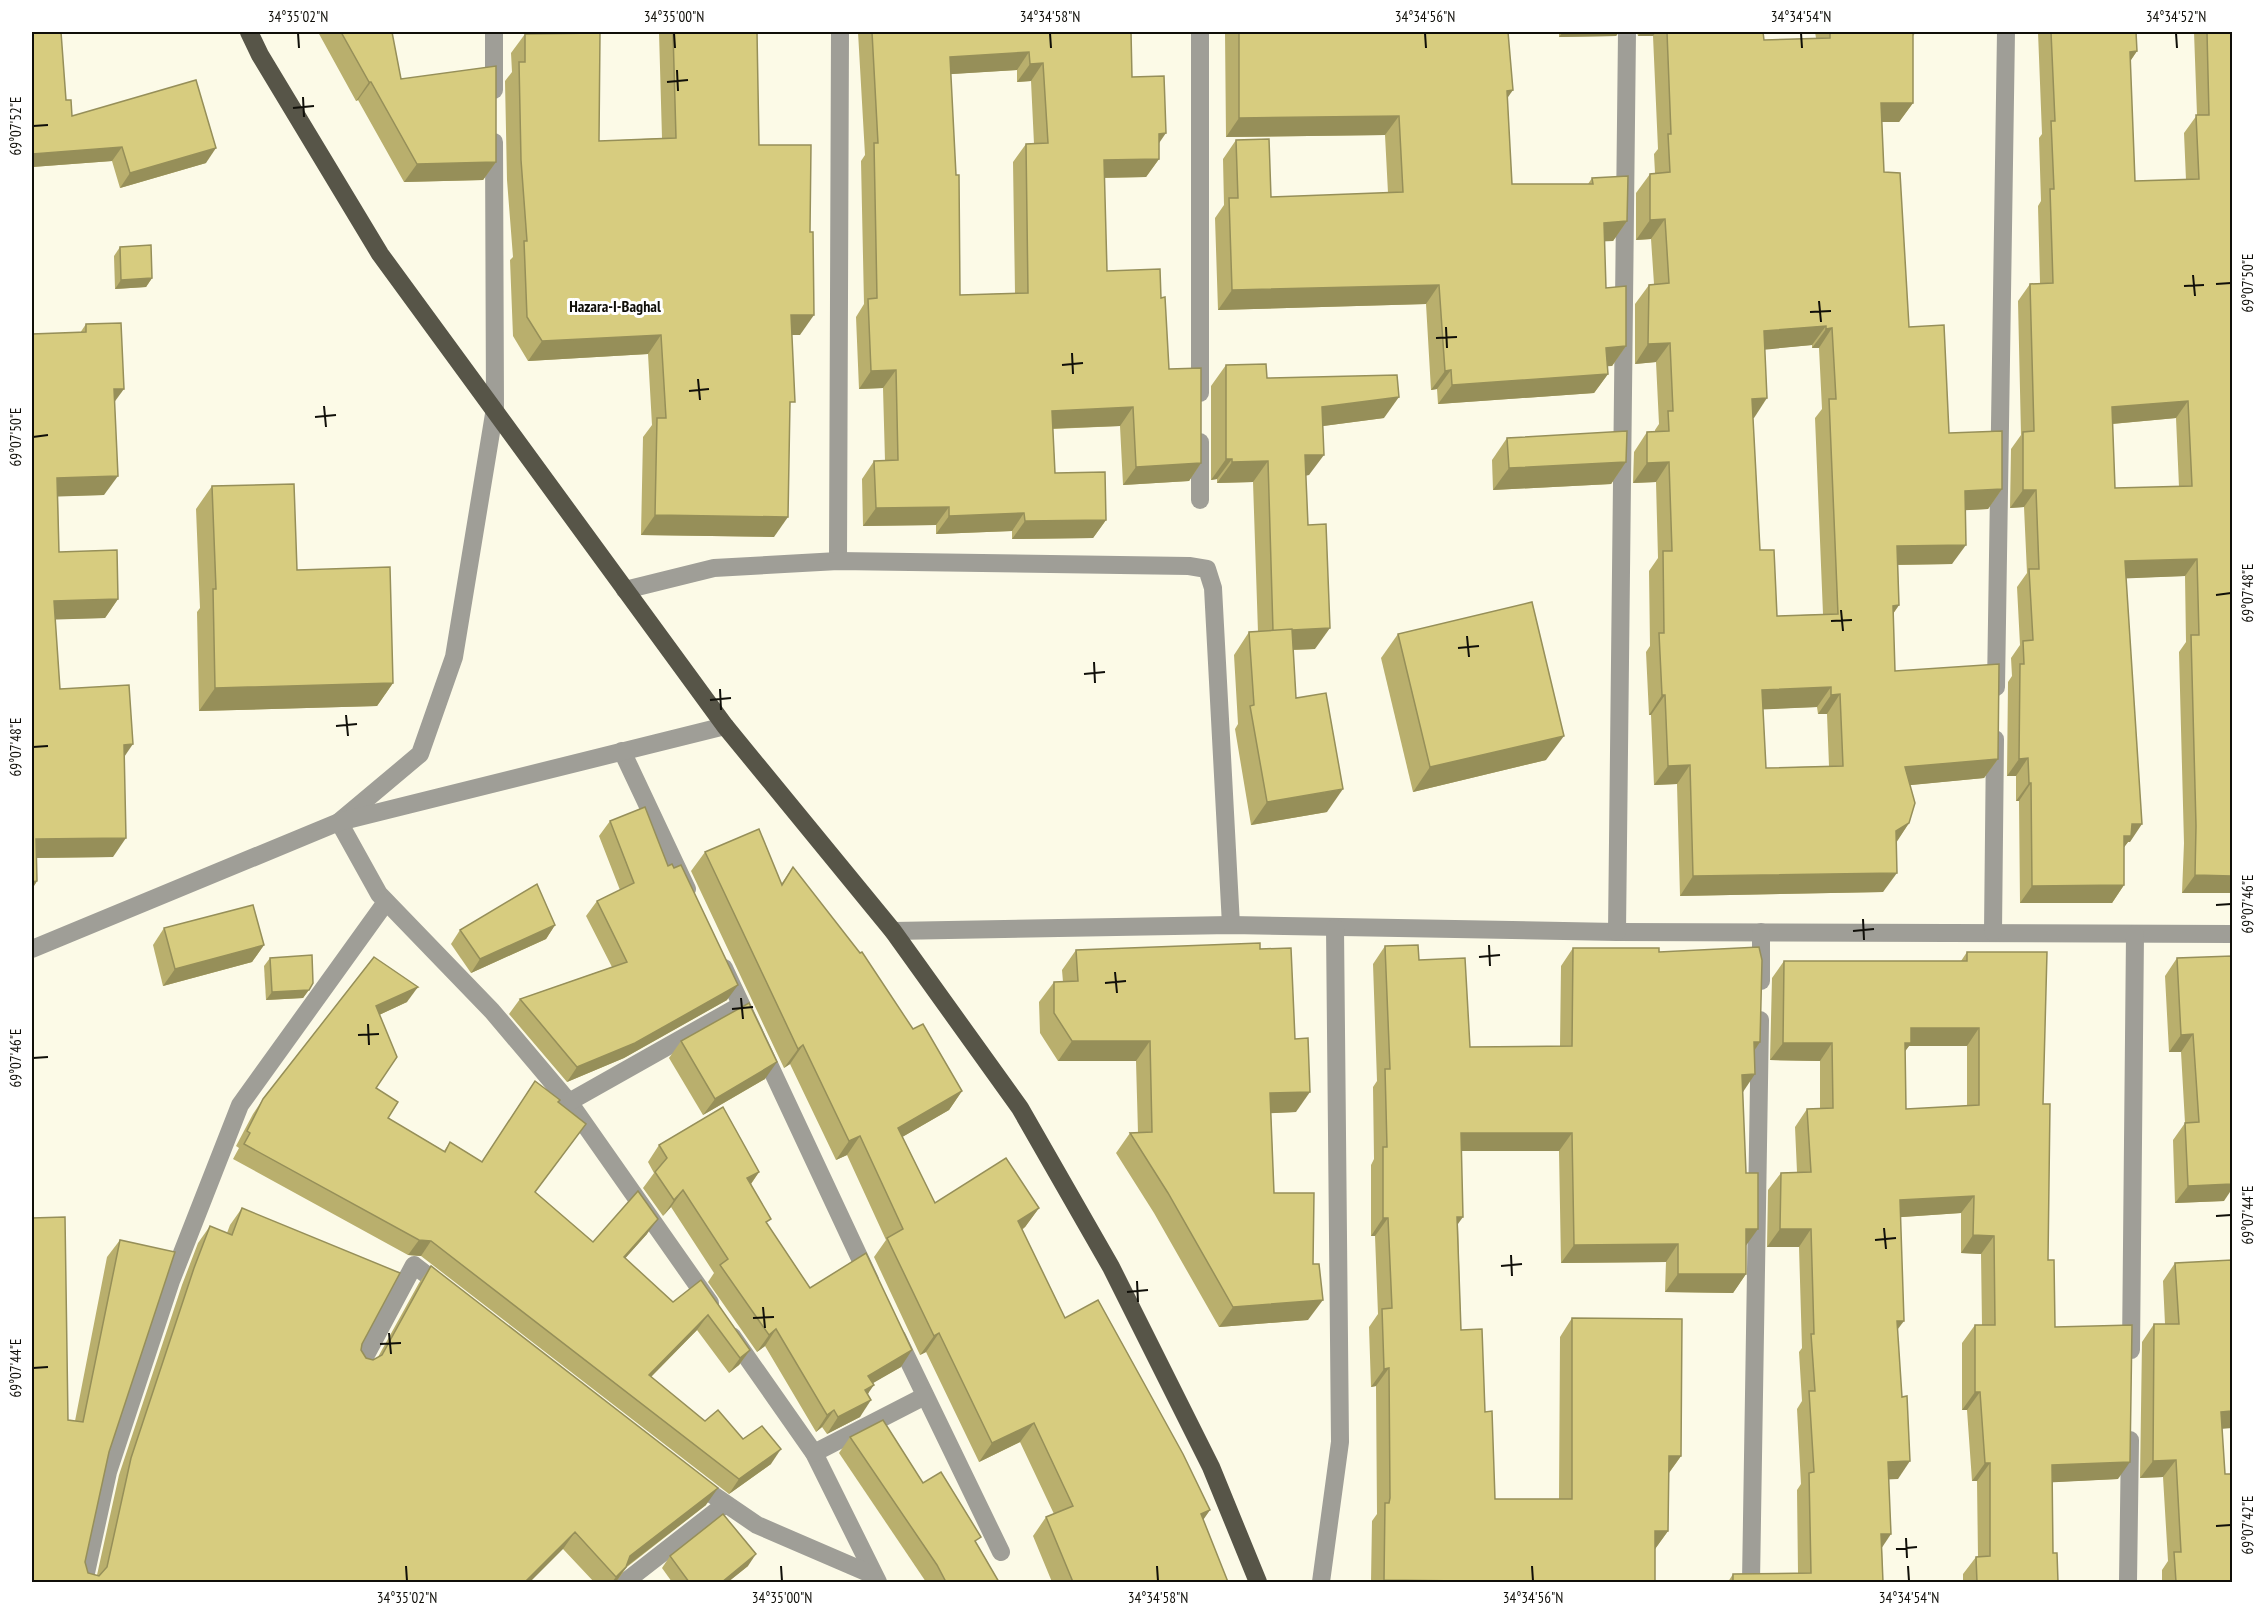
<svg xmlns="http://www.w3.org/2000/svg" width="2264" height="1614" viewBox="0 0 2264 1614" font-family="'PT Sans Narrow',sans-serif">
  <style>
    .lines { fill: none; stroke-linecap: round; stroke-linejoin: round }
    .minor { stroke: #9f9e97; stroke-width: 18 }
    .major { stroke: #575548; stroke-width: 18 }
    .wall { fill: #b9af6d; fill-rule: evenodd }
    .shaded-wall { fill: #968f59 }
    .building { fill: #d7cc7f; stroke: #968f59; stroke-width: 1.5; fill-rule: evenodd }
    .ticks { fill: none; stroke: #100f09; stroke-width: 2 }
    .labels { text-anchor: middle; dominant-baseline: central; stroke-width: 6; stroke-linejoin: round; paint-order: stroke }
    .neighbourhood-label { font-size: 16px; font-weight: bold; fill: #100f09; stroke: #fff }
    .neatline { fill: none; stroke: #100f09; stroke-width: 2 }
    .ticks-label { font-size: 15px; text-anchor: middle; fill: #100f09 }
  </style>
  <rect width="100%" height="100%" fill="#fcfae7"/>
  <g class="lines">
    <g class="minor">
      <polyline points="494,32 494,90"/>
      <polyline points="1200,32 1200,393"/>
      <polyline points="1200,442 1200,500"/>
      <polyline points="838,561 840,32"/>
      <polyline points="625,590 714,568 838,561 1189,566 1207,569 1213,588 1231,925"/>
      <polyline points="1996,687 2006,32"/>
      <polyline points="622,751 687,889"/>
      <polyline points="339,822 379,894 492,1011 569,1102 710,1303"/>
      <polyline points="339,822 420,754 454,657 495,408 494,142"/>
      <polyline points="893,931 1231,925 1617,932 2232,934"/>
      <polyline points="1617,932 1627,32"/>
      <polyline points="1993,932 1995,739"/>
      <polyline points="32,949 339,822 725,726"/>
      <polyline points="724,968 870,1280"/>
      <polyline points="1761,981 1761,932"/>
      <polyline points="569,1102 741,1005"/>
      <polyline points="732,1336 814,1453 878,1582"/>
      <polyline points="897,1337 1001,1552"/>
      <polyline points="2131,1350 2135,934"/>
      <polyline points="360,1366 414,1265 445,1289"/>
      <polyline points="814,1453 925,1396"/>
      <polyline points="694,1482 757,1525 873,1575"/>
      <polyline points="84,1582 108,1472 171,1281 240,1105 386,902"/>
      <polyline points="625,1582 724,1505"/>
      <polyline points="1321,1582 1340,1442 1335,928"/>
      <polyline points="1751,1582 1760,1020"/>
      <polyline points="2128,1582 2130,1440"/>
    </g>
    <polyline class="major" points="249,32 260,55 380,254 725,726 893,931 1020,1108 1111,1267 1211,1467 1258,1582"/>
  </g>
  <g class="wall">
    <polygon points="32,32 66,100 72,116 206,163 120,188 112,161 32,167"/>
    <polygon points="318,32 392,32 401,79 496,162 483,180 404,182 358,100 356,101"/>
    <polygon points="659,32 757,32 759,145 800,335 792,335 790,408 774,537 641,535 643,437 652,425 648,354 528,361 513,336 510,260 513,257 507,180 505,81 512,72 511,53 525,34 599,141 662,138"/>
    <path d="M858 32H1131L1132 77 1159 144V159L1146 177 1104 178 1107 271 1161 298 1169 369 1201 463 1189 481 1123 485 1120 426 1053 429 1055 473 1106 520 1093 538 1012 539V531L936 534V525L863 526 862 479 874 461H885L883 388 859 389 856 317 864 304 861 161 865 155ZM1017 70V82L1031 81 1034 144H1026L1013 162 1015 293 960 295 950 74Z"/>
    <polygon points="1225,32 1508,32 1507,98 1512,184 1588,184 1592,178 1627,221 1613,241 1604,241 1606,288 1626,346 1612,366 1608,366 1608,374 1594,393 1438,404 1437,389 1431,390 1426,304 1218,310 1215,218 1224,205 1223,159 1236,140 1271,197 1388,193 1385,135 1226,137"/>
    <polygon points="1559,32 1619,32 1616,36 1559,37"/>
    <path d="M1637 32H1763L1764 40 1816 38 1815 32H1916L1913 36V103L1899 122H1882L1884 172 1909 327 1949 433 2002 489 1988 509 1965 510 1952 564 1898 565 1899 605 1893 614 1895 671 1998 759 1984 778 1910 785 1909 823 1896 842 1883 892 1680 896 1677 784 1654 785 1651 715H1649L1646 652 1650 646 1649 571 1658 558 1656 482 1633 483 1634 452 1647 432H1655V430L1659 424 1656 362 1635 364V304L1649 285 1654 284 1651 239 1636 240V193L1650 174 1655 173 1654 154 1658 149 1653 36H1638ZM1812 345V348H1819L1822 409 1815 418 1823 614 1777 616 1760 550 1753 418 1765 349ZM1817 707 1818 714H1827L1829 766 1766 768 1763 709Z"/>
    <path d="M2038 32H2136L2137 51 2130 61 2135 181 2186 180 2184 133 2197 115 2194 32H2232V893H2182L2184 843 2179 652 2186 642 2185 576 2126 578 2130 842H2128L2124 847V885L2112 903H2020L2019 801H2016V776H2007L2008 682 2012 676 2011 658 2020 645 2017 587 2027 573 2024 507 2010 508 2011 449 2021 435 2018 301 2030 284 2040 283 2038 206 2041 201 2039 138 2042 134ZM2176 418 2179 487 2115 488 2112 424Z"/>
    <polygon points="120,247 152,278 146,287 115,289 114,256"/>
    <polygon points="86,324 114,402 104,495 58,496 59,552 118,599 105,618 55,619 60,689 124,757 113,857 36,858 37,881 32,889 32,334 80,333"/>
    <polygon points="1226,365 1384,418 1323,426 1309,475 1305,476 1315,649 1293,650 1296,698 1327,812 1251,825 1235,729 1238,724 1234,655 1249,632 1258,632 1253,482 1217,483 1217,479 1211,480 1211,386"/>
    <polygon points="1507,438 1626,462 1611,484 1493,490 1492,460"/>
    <polygon points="212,486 297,570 393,683 377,706 199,711 197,612 200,608 196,509"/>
    <polygon points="1398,634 1546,760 1413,792 1381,658"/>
    <polygon points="610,821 668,866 727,1000 624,1058 567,1082 509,1014 520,999 612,967 586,916 597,901 620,890 599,836"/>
    <polygon points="705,852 782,883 793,867 913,1029 962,1091 949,1110 902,1137 935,1203 1039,1208 1025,1227 1022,1230 1065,1318 1210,1510 1203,1519 1228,1582 1052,1582 1033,1536 1046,1517 1054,1514 1020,1442 979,1462 926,1352 920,1355 874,1257 886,1240 847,1155 836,1160 790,1064 784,1068 691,871"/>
    <polygon points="555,925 546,939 471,973 451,944 460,930"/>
    <polygon points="164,928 264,945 252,962 163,986 153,945"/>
    <polygon points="1385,946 1419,960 1470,1047 1560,1046 1561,966 1573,948 1659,952 1760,1042 1754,1051 1743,1092 1746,1245 1746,1274 1733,1293 1665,1292 1666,1262 1561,1263 1559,1151 1462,1151 1458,1224 1461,1330 1485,1412 1495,1499 1559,1499 1560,1337 1572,1318 1681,1456 1669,1473 1668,1531 1655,1549 1655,1582 1371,1582 1372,1521 1377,1514 1376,1386 1371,1387 1369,1327 1378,1314 1375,1236 1371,1236 1371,1165 1374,1159 1373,1087 1377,1081 1373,964"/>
    <polygon points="1260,949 1296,1112 1271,1113 1274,1193 1308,1320 1219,1327 1154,1213 1116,1153 1130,1133 1138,1133 1136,1061 1058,1061 1040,1033 1039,1002 1054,982 1063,982 1062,970 1076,950"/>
    <path d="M1967 952 2043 1104 2048 1260 2055 1327 2118 1479 2052 1482 2053 1553 2058 1582H1963V1574L1976 1557H1978L1977 1481H1972L1967 1410H1962V1343L1975 1325H1982L1981 1254 1961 1253V1213L1901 1217 1897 1329 1898 1479H1889L1882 1548 1883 1582H1728L1733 1574 1798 1573 1797 1490 1801 1484 1797 1409 1802 1401 1799 1352 1802 1348 1799 1247H1767L1768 1190 1781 1173 1797 1172 1795 1127 1807 1109H1820V1061L1770 1060 1772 978 1784 961H1961ZM1909 1046H1967V1106L1906 1109 1905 1051Z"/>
    <polygon points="2232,956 2224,1201 2175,1203 2173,1140 2185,1123 2181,1052 2169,1052 2165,976 2177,958"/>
    <polygon points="374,957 407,1002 379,1015 376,1088 388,1118 444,1151 450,1142 482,1162 535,1081 558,1102 586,1124 535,1192 593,1242 647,1234 625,1258 673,1302 701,1280 750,1350 739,1365 729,1373 697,1330 651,1377 705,1421 743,1439 771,1464 729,1494 421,1256 408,1255 233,1159 239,1148 236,1146 253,1114 263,1099"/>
    <polygon points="270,958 313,983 303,998 266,1000 264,966"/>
    <polygon points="681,1041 765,1079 703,1115 669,1058"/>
    <polygon points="659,1145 759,1172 751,1184 767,1224 810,1288 901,1367 872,1383 860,1417 827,1434 822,1427 816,1432 765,1346 757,1352 708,1282 714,1273 671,1207 663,1216 643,1188 654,1173 648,1162"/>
    <polygon points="242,1208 362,1344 361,1350 366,1358 373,1360 378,1357 419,1283 431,1266 706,1505 627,1567 616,1582 594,1582 563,1549 32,1582 68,1420 75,1421 107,1257 120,1240 109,1452 85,1562 88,1573 97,1575 119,1475 182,1285 198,1243 210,1226 227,1233 230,1225"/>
    <polygon points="2175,1263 2222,1429 2232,1582 2162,1582 2162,1570 2168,1561 2163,1477 2140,1478 2142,1342 2154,1324 2165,1324 2163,1281"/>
    <polygon points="850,1437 923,1483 976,1544 999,1582 926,1582 839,1453"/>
    <polygon points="670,1556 748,1566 728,1582 672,1582 662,1568"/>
  </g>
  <g class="shaded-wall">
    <polygon points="1563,32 1619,32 1616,36 1559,37"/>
    <polygon points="1641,32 1656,32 1653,36 1638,36"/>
    <polygon points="2137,51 2125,69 2130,52"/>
    <polygon points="1029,52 1017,70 937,75 950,57"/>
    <polygon points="1043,63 1031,81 1017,82 1030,64"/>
    <polygon points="369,82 371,82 358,100 356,101"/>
    <polygon points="1513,90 1499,110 1507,91"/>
    <polygon points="1881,103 1913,103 1899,122 1868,122"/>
    <polygon points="1399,116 1385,135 1226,137 1239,118"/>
    <polygon points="1166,133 1153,152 1159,134"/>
    <polygon points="122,147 112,161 32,167 32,154"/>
    <polygon points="216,148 206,163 120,188 130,173"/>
    <polygon points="1159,159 1146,177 1091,178 1104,160"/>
    <polygon points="496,162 483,180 404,182 417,164"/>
    <polygon points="1665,219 1651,239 1636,240 1650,220"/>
    <polygon points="1627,221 1613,241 1590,242 1604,223"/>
    <polygon points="152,278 146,287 115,289 121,280"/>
    <polygon points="1439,285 1426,304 1218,310 1232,290"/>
    <polygon points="791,315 814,315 800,335 777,335"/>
    <polygon points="1826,326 1812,345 1751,351 1764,331"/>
    <polygon points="1832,328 1819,348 1812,348 1826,329"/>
    <polygon points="661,335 648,354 528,361 542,341"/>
    <polygon points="1670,343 1656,362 1635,364 1648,344"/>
    <polygon points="1626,346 1612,366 1593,367 1606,348"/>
    <polygon points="896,370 883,388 859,389 871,371"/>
    <polygon points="1451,370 1437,389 1431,390 1445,371"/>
    <polygon points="1608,374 1594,393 1438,404 1452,385"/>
    <polygon points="114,389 124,389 110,408"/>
    <polygon points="1399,397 1384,418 1308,428 1322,407"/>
    <polygon points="1767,398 1754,418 1738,419 1752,399"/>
    <polygon points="2188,401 2176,418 2100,425 2112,407"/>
    <polygon points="1133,407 1120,426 1040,429 1052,411"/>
    <polygon points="1305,455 1324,455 1309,475 1290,476"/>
    <polygon points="1226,459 1232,459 1217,479 1211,480"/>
    <polygon points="1268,461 1253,482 1217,483 1232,462"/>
    <polygon points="1626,462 1611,484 1493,490 1509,468"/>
    <polygon points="1669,462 1656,482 1633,483 1647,463"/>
    <polygon points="1201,463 1189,481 1123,485 1136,467"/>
    <polygon points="118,476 104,495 44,497 57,478"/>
    <polygon points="2002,489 1988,509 1951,511 1965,491"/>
    <polygon points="2023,490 2036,490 2024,507 2010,508"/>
    <polygon points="949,507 936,525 863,526 876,508"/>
    <polygon points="1024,513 1012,531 936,534 949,516"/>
    <polygon points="655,515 788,517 774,537 641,535"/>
    <polygon points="1106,520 1093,538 1012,539 1025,521"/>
    <polygon points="1966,545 1952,564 1883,565 1897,546"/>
    <polygon points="2197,559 2185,576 2112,579 2125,561"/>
    <polygon points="118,599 105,618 41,620 54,601"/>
    <polygon points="1899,605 1885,625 1893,606"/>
    <polygon points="1330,628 1315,649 1258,651 1273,631"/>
    <polygon points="393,683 377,706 199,711 215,688"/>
    <polygon points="1831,687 1817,707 1749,710 1762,690"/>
    <polygon points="1840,694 1827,714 1818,714 1831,695"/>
    <polygon points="1662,695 1665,695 1651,715 1649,715"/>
    <polygon points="1564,736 1546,760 1413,792 1430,767"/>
    <polygon points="133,744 120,763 124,745"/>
    <polygon points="2028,758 2016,776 2007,776 2019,759"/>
    <polygon points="1998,759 1984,778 1891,787 1905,767"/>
    <polygon points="1690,765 1677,784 1654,785 1668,766"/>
    <polygon points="2029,783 2031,783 2019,801 2016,801"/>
    <polygon points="1343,789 1327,812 1251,825 1267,802"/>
    <polygon points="1909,823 1896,843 1896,831"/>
    <polygon points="2132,824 2142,824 2130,842 2128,842 2119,854 2112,854"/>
    <polygon points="126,838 113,857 32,858 36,839"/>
    <polygon points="1897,873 1883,892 1680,896 1693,876"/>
    <polygon points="2195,875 2232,876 2232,893 2182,893"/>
    <polygon points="37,881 32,889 32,882"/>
    <polygon points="2124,885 2112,903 2020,903 2032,886"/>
    <polygon points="555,925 546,939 471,973 480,959"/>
    <polygon points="264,945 252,962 163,986 175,969"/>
    <polygon points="738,985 727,1000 624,1058 567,1082 577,1067"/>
    <polygon points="418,987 407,1002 366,1021 376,1006"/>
    <polygon points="309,990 303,998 266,1000 272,992"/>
    <polygon points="1911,1028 1979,1028 1967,1046 1909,1046 1898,1061"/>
    <polygon points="2193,1034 2181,1052 2169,1052 2181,1035"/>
    <polygon points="1072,1041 1150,1041 1136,1061 1058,1061"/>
    <polygon points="1754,1042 1760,1042 1748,1060"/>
    <polygon points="1783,1043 1832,1043 1820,1061 1770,1060"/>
    <polygon points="803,1045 790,1064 784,1068 798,1049"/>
    <polygon points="777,1062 765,1079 703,1115 715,1099"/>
    <polygon points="1755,1074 1743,1092 1742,1075"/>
    <polygon points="962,1091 949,1110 885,1147 898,1128"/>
    <polygon points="1310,1092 1296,1112 1256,1114 1270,1093"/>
    <polygon points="1461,1133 1572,1133 1559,1151 1449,1151"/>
    <polygon points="860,1136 847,1155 836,1160 849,1141"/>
    <polygon points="759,1172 748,1188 747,1178"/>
    <polygon points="2232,1184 2232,1189 2224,1201 2175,1203 2188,1186"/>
    <polygon points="683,1190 671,1207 663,1216 674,1200"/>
    <polygon points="1974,1196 1961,1213 1888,1218 1900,1200"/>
    <polygon points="1039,1208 1025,1227 1005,1240 1018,1221"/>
    <polygon points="1457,1217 1463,1217 1450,1235"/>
    <polygon points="1383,1218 1388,1218 1375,1236 1371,1236"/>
    <polygon points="658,1219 647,1234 613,1272 624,1257"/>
    <polygon points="1746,1229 1758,1229 1745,1247"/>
    <polygon points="1780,1229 1811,1229 1799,1247 1767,1247"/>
    <polygon points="1973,1235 1994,1236 1981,1254 1961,1253"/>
    <polygon points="419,1240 431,1241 421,1256 408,1255"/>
    <polygon points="1678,1244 1666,1262 1561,1263 1574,1245"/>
    <polygon points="1678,1274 1746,1274 1733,1293 1665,1292"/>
    <polygon points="1323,1300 1308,1320 1219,1327 1233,1307"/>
    <polygon points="708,1315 697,1330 638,1390 649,1375"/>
    <polygon points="1897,1321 1904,1321 1891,1338"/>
    <polygon points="776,1329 765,1346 757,1352 769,1335"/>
    <polygon points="939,1333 926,1352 920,1355 934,1336"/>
    <polygon points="750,1350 739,1365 729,1373 740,1358"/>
    <polygon points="912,1350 901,1367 856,1393 868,1376"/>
    <polygon points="1389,1368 1376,1386 1371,1387 1384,1369"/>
    <polygon points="874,1385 862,1402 865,1390"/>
    <polygon points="1975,1392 1980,1392 1967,1410 1962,1410"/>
    <polygon points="871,1400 860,1417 827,1434 838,1417"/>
    <polygon points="834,1410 822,1427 816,1432 827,1415"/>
    <polygon points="2232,1411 2232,1428 2209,1430 2221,1412"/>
    <polygon points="1034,1423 1020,1442 979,1462 992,1443"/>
    <polygon points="781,1449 771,1464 729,1494 739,1479"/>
    <polygon points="1669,1456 1681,1456 1668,1474"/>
    <polygon points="2176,1460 2163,1477 2140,1478 2153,1461"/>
    <polygon points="1910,1461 1898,1479 1875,1480 1888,1462"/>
    <polygon points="2130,1462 2118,1479 2039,1483 2052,1465"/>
    <polygon points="1985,1463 1990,1463 1977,1481 1972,1481"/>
    <polygon points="718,1488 706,1505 618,1573 630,1556"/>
    <polygon points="1210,1510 1197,1529 1201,1514"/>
    <polygon points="1655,1531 1668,1531 1655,1549"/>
    <polygon points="575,1532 563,1549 530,1582 525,1582"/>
    <polygon points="1881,1534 1891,1534 1879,1552"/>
    <polygon points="756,1554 748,1566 728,1582 722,1582"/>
    <polygon points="626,1567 616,1582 612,1582 616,1577"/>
    <polygon points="1384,1580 1544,1582 1382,1582"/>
  </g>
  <g class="building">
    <polygon points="32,32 61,32 66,100 71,100 72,116 196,80 216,148 130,173 122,147 32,154"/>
    <polygon points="341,32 392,32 401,79 496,66 496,162 417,164 371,82 369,82"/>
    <polygon points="673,32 757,32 759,145 811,145 810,232 813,232 814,315 791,315 795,402 790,402 788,517 655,515 657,418 666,418 661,335 542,341 527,317 524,241 527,241 521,160 519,62 525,62 525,34 600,33 599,141 676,138"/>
    <path d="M872 32H1131L1132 77 1164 76 1166 133 1159 134V159L1104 160 1107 271 1160 269 1161 298 1165 297 1169 369 1201 368V463L1136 467 1133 407 1052 411 1055 473 1105 472 1106 520 1025 521 1024 513 949 516V507L876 508 874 461 898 460 896 370 871 371 868 299 877 298 874 143H878ZM1029 52 1030 64 1043 63 1048 143 1026 144 1028 293 960 295 959 175H956L950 57Z"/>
    <polygon points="1239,32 1508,32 1513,90 1507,91 1512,184 1593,184 1592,178 1628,176 1627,221 1604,223 1606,288 1626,286 1626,346 1606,348 1608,374 1452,385 1451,370 1445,371 1439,285 1232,290 1229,198 1238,198 1236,140 1269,139 1271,197 1403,192 1399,116 1239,118"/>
    <path d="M1667 32H1763L1764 40 1830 38V32H1916H1913V103H1881L1884 172 1900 173 1909 327 1944 325 1949 433 2002 431V489L1965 491 1966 545 1897 546 1899 605 1893 606 1895 671 1999 664 1998 759 1905 767 1915 803 1909 823 1896 831 1897 873 1693 876 1690 765 1668 766 1665 695H1662L1659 633H1664L1663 551H1672L1669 462 1647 463V432L1669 431 1668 411H1673L1670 343 1648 344 1649 285 1669 283 1665 219 1650 220V174L1670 172 1668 134H1671ZM1826 326V329L1832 328 1836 399H1829L1838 614 1777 616 1774 550H1760L1752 399 1767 398 1764 331ZM1831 687V695L1840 694 1843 766 1766 768 1762 690Z"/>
    <path d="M2051 32H2136L2137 51 2130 52 2135 181 2199 179 2196 115H2209L2207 32H2232V876L2195 875 2196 826 2191 635H2199L2197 559 2125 561 2142 824H2132L2131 836H2124V885L2032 886 2031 783H2029L2028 758 2019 759 2020 664H2024L2023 641 2033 640 2029 569H2039L2036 490H2023V432L2034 431 2030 284 2053 283 2050 189H2054L2051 121H2055ZM2188 401 2192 486 2115 488 2112 407Z"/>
    <polygon points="151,245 152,278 121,280 120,247"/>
    <polygon points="121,323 124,389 114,389 118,476 57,478 59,552 117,550 118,599 54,601 60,689 129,685 133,744 124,745 126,838 36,839 37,881 32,882 32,334 86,332 86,324"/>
    <polygon points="1266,364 1267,378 1397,375 1399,397 1322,407 1324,455 1305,455 1308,525 1326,524 1330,628 1273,631 1268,461 1232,462 1232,459 1226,459 1226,365"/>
    <polygon points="1627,431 1626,462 1509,468 1507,438"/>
    <polygon points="294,484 297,570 390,567 393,683 215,688 213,589 216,589 212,486"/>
    <polygon points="1532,602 1564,736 1430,767 1398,634"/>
    <polygon points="1292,629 1296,698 1326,693 1343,789 1267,802 1250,706 1254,705 1249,632"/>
    <polygon points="645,807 668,866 672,864 674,868 681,865 738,985 635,1043 577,1067 520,999 627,962 597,901 634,883 610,821"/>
    <polygon points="759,829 782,885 793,867 860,953 862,952 913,1029 923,1024 962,1091 898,1128 935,1203 1006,1158 1039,1208 1018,1221 1065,1318 1098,1300 1183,1454 1210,1510 1201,1514 1228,1582 1073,1582 1046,1517 1073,1506 1034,1423 992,1443 939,1333 934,1336 887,1238 903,1229 860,1136 849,1141 803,1045 798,1049 705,852"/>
    <polygon points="537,884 555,925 480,959 460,930"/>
    <polygon points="253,905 264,945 175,969 164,928"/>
    <polygon points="1260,943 1260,949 1291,948 1295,1039 1308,1038 1310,1092 1270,1093 1274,1193 1314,1193 1313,1264 1319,1264 1323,1300 1233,1307 1168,1193 1130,1133 1152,1132 1150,1041 1072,1041 1054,1013 1054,982 1078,981 1076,950"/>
    <polygon points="1418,945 1419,960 1465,958 1470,1047 1572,1046 1573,948 1659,948 1659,952 1759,947 1762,960 1760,1042 1754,1042 1755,1074 1742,1075 1746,1173 1758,1173 1758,1229 1746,1229 1746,1274 1678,1274 1678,1244 1574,1245 1572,1133 1461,1133 1463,1217 1457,1217 1461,1330 1482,1329 1485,1412 1492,1411 1495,1499 1572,1499 1572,1318 1682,1319 1681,1456 1669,1456 1668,1531 1655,1531 1655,1582 1544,1582 1384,1580 1385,1503 1389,1503 1390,1498 1389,1368 1384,1369 1382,1309 1392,1308 1388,1218 1383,1218 1383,1147 1387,1147 1385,1069 1390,1069 1385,946"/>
    <path d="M1967 952H2047L2043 1104H2050L2048 1260H2054L2055 1327 2132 1325 2130 1462 2052 1465 2053 1553H2057L2058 1582H1977L1976 1557 1990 1556V1463H1985L1980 1392H1975V1325H1995L1994 1236 1973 1235 1974 1196 1900 1200 1904 1321H1897L1902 1397 1907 1396 1910 1461 1888 1462 1891 1534H1881L1883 1582H1733V1574L1811 1573 1809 1473 1814 1472 1809 1391H1815L1811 1334H1814L1811 1229H1780L1781 1173 1811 1172 1807 1109 1833 1108 1832 1043H1783L1784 961H1967ZM1911 1028H1979V1105L1906 1109 1905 1043H1911Z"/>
    <polygon points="312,955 313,983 309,990 272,992 270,958"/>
    <polygon points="2232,956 2232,1184 2188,1186 2185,1123 2199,1122 2193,1034 2181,1035 2177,958"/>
    <polygon points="374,957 418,987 376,1006 397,1057 376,1088 398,1102 388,1118 445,1152 450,1142 482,1162 535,1081 560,1100 558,1102 586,1124 535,1192 593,1242 638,1191 658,1219 624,1257 673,1302 701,1280 750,1350 740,1358 708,1315 649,1375 705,1421 718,1410 743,1439 762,1426 781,1449 739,1479 431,1241 419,1240 244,1144 250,1133 247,1131 263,1099"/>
    <polygon points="749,1003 777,1062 715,1099 681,1041"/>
    <polygon points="723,1107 759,1172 747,1178 771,1219 766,1222 810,1288 866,1253 912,1350 868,1376 874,1385 865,1390 871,1400 838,1417 834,1410 827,1415 776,1329 769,1335 720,1265 728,1259 683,1190 674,1200 655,1172 667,1158 659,1145"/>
    <polygon points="242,1208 400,1273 362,1344 361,1350 366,1358 373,1360 382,1355 431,1266 718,1488 630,1556 626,1567 616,1577 575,1532 525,1582 32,1582 32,1218 65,1217 68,1420 83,1422 120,1240 175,1252 109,1452 85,1562 88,1573 99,1576 107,1567 131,1458 194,1268 210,1226 232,1235"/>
    <polygon points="2232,1260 2232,1411 2221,1412 2225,1474 2232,1474 2232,1582 2176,1582 2174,1552 2181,1552 2176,1460 2153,1461 2154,1324 2179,1324 2175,1263"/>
    <polygon points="883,1420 923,1483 941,1472 981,1537 975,1541 999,1582 946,1582 937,1565 850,1437"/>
    <polygon points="723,1514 756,1554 722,1582 689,1582 670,1556"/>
  </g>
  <path class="ticks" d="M298 33 299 48M674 33 675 48M1050 33 1051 48M1425 33 1426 48M1801 33 1802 48M2176 33 2177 48M677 70 678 91M667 82 688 80M303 97 304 117M293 108 314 106M33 126 48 125M2193 275 2195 296M2216 284 2231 283M2184 286 2204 285M1819 301 1821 322M1810 312 1831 311M1446 327 1447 348M1436 338 1457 337M1072 353 1073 374M1062 365 1083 363M698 379 700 400M689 391 709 389M324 406 326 427M315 417 336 415M33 437 48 435M2216 595 2231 593M1841 610 1843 631M1831 621 1852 620M1467 636 1469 657M1458 648 1479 646M1094 662 1095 683M1084 674 1105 672M720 689 721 710M710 700 731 698M346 715 348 736M336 726 357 724M33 747 48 746M2216 905 2231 904M1863 919 1864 940M1853 931 1874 929M1489 945 1490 966M1479 957 1500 955M1115 972 1117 993M1105 983 1126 981M741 998 743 1019M732 1009 753 1007M368 1024 369 1045M358 1035 379 1034M33 1058 48 1057M2216 1216 2231 1215M1884 1228 1886 1249M1875 1240 1896 1238M1511 1255 1512 1276M1501 1266 1522 1264M1137 1281 1138 1302M1127 1292 1148 1290M763 1307 765 1328M753 1318 774 1317M389 1333 391 1354M380 1344 401 1343M33 1368 48 1367M2216 1526 2231 1525M1906 1538 1907 1558M1896 1549 1917 1547M406 1566 407 1581M781 1566 782 1581M1157 1566 1158 1581M1532 1566 1533 1581M1908 1566 1909 1581"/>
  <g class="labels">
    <g class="neighbourhood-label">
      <text x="615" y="306">Hazara-I-Baghal</text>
    </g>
  </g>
  <rect width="2264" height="1614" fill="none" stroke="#ffffff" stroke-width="66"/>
  <rect x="33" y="33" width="2198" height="1548" class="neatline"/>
  <g class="ticks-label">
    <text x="298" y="22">34°35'02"N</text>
    <text x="674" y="22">34°35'00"N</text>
    <text x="1050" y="22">34°34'58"N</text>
    <text x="1425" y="22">34°34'56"N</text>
    <text x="1801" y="22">34°34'54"N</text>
    <text x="2176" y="22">34°34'52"N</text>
    <text transform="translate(16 126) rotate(-90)" y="5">69°07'52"E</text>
    <text transform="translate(2248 283) rotate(-90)" y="5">69°07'50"E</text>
    <text transform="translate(16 437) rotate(-90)" y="5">69°07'50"E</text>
    <text transform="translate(2248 593) rotate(-90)" y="5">69°07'48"E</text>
    <text transform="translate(16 747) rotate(-90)" y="5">69°07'48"E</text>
    <text transform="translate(2248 904) rotate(-90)" y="5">69°07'46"E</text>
    <text transform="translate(16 1058) rotate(-90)" y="5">69°07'46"E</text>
    <text transform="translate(2248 1215) rotate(-90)" y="5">69°07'44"E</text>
    <text transform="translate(16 1368) rotate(-90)" y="5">69°07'44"E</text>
    <text transform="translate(2248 1525) rotate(-90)" y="5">69°07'42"E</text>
    <text x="407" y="1603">34°35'02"N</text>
    <text x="782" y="1603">34°35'00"N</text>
    <text x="1158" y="1603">34°34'58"N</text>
    <text x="1533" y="1603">34°34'56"N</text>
    <text x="1909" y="1603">34°34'54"N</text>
  </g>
</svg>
